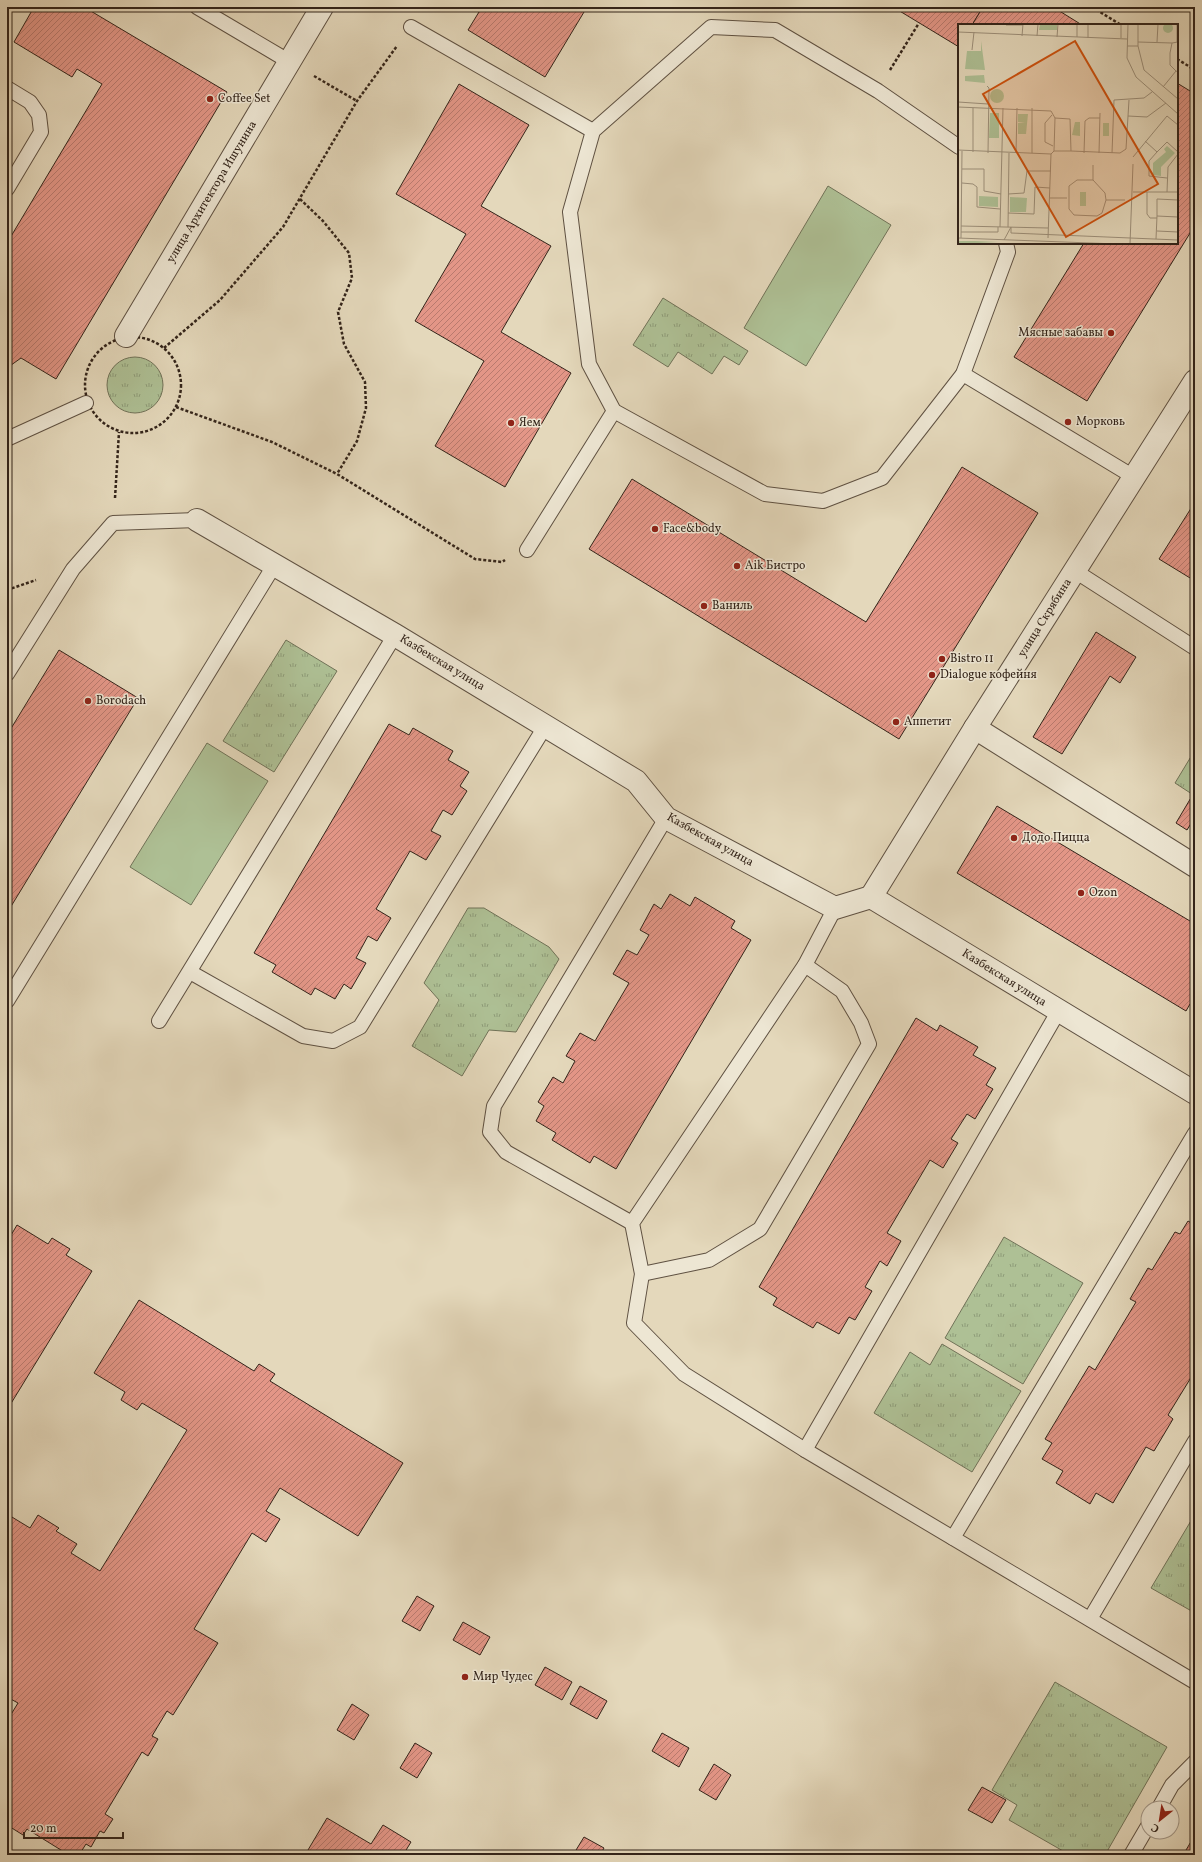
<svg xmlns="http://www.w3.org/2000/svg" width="1202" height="1862" viewBox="0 0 1202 1862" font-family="Vollkorn,serif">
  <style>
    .park { fill: url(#park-tufts); stroke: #707258 }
    .pitch { fill: #aec095; stroke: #707258 }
    .building { fill: url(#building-hatch); stroke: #33241a }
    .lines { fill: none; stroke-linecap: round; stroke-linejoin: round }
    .lane-casing { stroke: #5f5142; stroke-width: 16 }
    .street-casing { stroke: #5f5142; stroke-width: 24 }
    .path { stroke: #33241a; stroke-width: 2.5; stroke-dasharray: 3 2; stroke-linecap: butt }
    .lane { stroke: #ede6d3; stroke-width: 14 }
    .street { stroke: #ede6d3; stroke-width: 22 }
    .poi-dot { fill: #8f2418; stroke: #ede6d3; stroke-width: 1.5 }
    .labels { text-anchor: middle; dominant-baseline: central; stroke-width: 3; stroke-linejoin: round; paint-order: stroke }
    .poi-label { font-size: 12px; fill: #33241a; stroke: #ede6d3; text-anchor: start }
    .street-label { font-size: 12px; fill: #33241a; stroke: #ede6d3 }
    .inset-road { fill: none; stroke: #9d907b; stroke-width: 1 }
    .view { fill: #cd510e; fill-opacity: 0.15; stroke: #cd510e; stroke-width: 2 }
    .inset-edge { fill: none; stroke: #33241a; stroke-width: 2 }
  </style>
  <defs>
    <pattern id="park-tufts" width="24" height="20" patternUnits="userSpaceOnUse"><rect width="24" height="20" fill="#aec095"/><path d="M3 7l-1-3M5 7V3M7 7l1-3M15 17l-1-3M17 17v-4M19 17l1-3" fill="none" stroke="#8e9c79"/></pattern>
    <pattern id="building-hatch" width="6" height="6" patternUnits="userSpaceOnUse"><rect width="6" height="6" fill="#e39687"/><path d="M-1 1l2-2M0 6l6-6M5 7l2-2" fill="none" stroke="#b97a6e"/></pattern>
  </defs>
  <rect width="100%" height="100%" fill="#e4d8bb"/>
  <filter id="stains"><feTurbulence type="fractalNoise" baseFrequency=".005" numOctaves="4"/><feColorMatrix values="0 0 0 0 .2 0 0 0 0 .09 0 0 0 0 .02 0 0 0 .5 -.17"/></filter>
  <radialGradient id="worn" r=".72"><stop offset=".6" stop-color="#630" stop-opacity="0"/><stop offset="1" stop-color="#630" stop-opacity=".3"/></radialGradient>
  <g class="park">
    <polygon points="663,298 748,351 739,365 724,356 712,374 678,352 668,367 633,345"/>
    <circle cx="135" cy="385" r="28"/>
    <polygon points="286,640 337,671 274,772 223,741"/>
    <polygon points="1195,750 1195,796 1175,783"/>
    <polygon points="468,908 484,908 549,947 559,959 516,1032 489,1030 462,1076 412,1046 439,1000 424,983"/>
    <polygon points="1004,1237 1083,1283 1023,1384 945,1338"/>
    <polygon points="942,1344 1021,1391 972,1472 874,1413 910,1352 930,1365"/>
    <polygon points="1195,1514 1195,1613 1151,1588"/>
    <polygon points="1055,1682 1167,1747 1105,1855 1070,1855 1009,1820 1017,1805 992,1790"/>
  </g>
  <g class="pitch">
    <polygon points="828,186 891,225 806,366 744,328"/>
    <polygon points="207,743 268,781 191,905 130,867"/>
  </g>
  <g class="building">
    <polygon points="34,7 84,7 227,92 56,379 21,358 7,368 7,243 102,84 77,69 72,77 14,42"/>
    <polygon points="482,7 587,7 545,77 468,30"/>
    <polygon points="893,7 983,7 972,25 959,25 959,47"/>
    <polygon points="983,7 1053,7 1082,25 972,25"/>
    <polygon points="1177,83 1195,94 1195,225 1087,401 1014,357 1084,243 1177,243"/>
    <polygon points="459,84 529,125 481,206 551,246 501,332 571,373 505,487 435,446 484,361 415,321 466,234 396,194"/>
    <polygon points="962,467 1038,513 899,739 589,549 632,479 866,622"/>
    <polygon points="1195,502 1195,581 1159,559"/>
    <polygon points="1096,632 1136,657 1120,683 1110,676 1062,754 1033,737"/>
    <polygon points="59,650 138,698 7,913 7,735"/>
    <polygon points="389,724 409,735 413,728 453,751 448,760 469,772 460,786 467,791 452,815 443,810 431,831 441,836 426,860 410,851 376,909 391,918 377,941 368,936 356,958 366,963 351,989 344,984 335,999 315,988 311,995 272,972 276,965 254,953"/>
    <polygon points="1192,796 1195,798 1195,817 1187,830 1176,823"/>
    <polygon points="997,806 1195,924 1195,1006 1190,1004 1186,1011 957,873"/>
    <polygon points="670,894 690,906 695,897 735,921 731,928 751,940 616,1169 594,1156 590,1163 552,1140 556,1133 536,1121 544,1106 538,1102 553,1077 563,1083 575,1061 566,1056 580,1033 595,1041 629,983 613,974 627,950 637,955 649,935 640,930 654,904 661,909"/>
    <polygon points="916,1018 937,1031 940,1025 978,1047 973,1055 996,1068 986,1085 993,1089 975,1119 967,1114 951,1139 958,1143 943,1168 930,1160 887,1233 901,1241 887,1266 880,1261 865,1287 872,1291 855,1320 849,1317 839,1334 817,1322 813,1328 773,1305 777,1298 759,1287"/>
    <polygon points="1188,1221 1195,1225 1195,1371 1168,1415 1173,1419 1154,1451 1146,1447 1113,1503 1096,1493 1090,1504 1056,1483 1063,1471 1042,1459 1052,1443 1045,1439 1089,1366 1095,1370 1136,1302 1130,1299 1148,1268 1152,1270 1175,1232 1180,1234"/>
    <polygon points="17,1225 48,1244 52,1238 70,1249 66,1255 92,1271 7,1410 7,1242"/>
    <polygon points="139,1300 254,1371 259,1364 275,1374 270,1381 403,1463 358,1536 280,1488 266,1511 280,1519 266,1542 252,1533 194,1629 218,1643 173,1715 167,1711 152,1736 158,1739 148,1756 142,1752 105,1814 113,1819 104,1833 100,1831 91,1847 86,1844 79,1855 69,1855 27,1829 23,1835 7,1825 7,1721 18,1703 7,1697 7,1514 30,1528 38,1515 59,1528 56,1531 77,1544 71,1553 100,1571 187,1430 142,1403 137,1410 121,1400 125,1392 94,1373"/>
    <polygon points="417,1596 434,1606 420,1631 402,1621"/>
    <polygon points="463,1622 490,1637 480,1655 453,1640"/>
    <polygon points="545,1667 572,1682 562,1700 535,1685"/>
    <polygon points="580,1686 607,1701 597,1719 570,1704"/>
    <polygon points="352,1704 369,1715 354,1740 337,1730"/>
    <polygon points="662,1733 689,1748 679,1767 652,1751"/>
    <polygon points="415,1743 432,1753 417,1778 400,1768"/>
    <polygon points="714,1764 731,1775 716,1800 699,1790"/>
    <polygon points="982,1787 1006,1800 992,1823 968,1810"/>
    <polygon points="327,1818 371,1844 383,1825 411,1842 403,1855 305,1855"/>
    <polygon points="1195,1835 1195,1855 1183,1855"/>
    <polygon points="584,1837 604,1848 600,1855 573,1855"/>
  </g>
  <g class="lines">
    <defs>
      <g id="lane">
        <polyline points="197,7 290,62"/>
        <polyline points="411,27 593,131"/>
        <polyline points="7,88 30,102 39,115 41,132 7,189"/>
        <polyline points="959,147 878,91 775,30 711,27 593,131 570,212 589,364 614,411 765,494 823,501 882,478 963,374 1008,252 1006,243"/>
        <polyline points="963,374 1134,477"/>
        <polyline points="7,439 86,403"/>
        <polyline points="527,550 614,411"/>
        <polyline points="1075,571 1195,648"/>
        <polyline points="7,674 73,569 113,523 197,520"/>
        <polyline points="835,908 805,965 632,1223 642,1274 634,1323 684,1374 805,1450 1195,1682"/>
        <polyline points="190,972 303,1036 333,1041 360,1027 546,725"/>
        <polyline points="7,1001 275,564"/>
        <polyline points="159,1021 395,635"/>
        <polyline points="632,1223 506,1152 490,1132 494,1106 666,818"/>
        <polyline points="642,1274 709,1260 760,1229 869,1044 861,1023 842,991 805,965"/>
        <polyline points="805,1450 1058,1012"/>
        <polyline points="953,1538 1195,1133"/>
        <polyline points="1090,1619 1195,1441"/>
        <polyline points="1159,1808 1172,1785 1195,1762"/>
        <polyline points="1131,1855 1148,1826"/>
      </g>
      <g id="street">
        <polyline points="126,336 322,7"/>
        <polyline points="197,520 395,635 636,781 666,818 835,908 871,897 1195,1093"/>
        <polyline points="975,728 1195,866"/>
        <polyline points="871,897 975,728 1195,381"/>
      </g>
    </defs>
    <use href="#lane" class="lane-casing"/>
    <use href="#street" class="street-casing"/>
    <g class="path">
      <polyline points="1092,7 1121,25"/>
      <polyline points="1177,59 1195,70"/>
      <polyline points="890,70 919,23"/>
      <polyline points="314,76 357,101"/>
      <polyline points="300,199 323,221 349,253 352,278 338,312 344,344 365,382 366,408 357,441 337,474"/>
      <circle cx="133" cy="385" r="48"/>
      <polyline points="164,348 220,300 283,227 357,101 397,46"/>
      <polyline points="176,407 272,442 337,474 475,559 502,562 505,560"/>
      <polyline points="115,498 119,432"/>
      <polyline points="7,590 36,580"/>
    </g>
    <use href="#lane" class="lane"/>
    <use href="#street" class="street"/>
  </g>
  <g class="poi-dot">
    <circle cx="210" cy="99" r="4"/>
    <circle cx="1111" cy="333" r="4"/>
    <circle cx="1068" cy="422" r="4"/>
    <circle cx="511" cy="423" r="4"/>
    <circle cx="655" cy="529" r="4"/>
    <circle cx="737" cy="566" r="4"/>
    <circle cx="704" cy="606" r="4"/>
    <circle cx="942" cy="659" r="4"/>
    <circle cx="932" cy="675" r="4"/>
    <circle cx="88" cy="701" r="4"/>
    <circle cx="896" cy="722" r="4"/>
    <circle cx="1014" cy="838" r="4"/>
    <circle cx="1081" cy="893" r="4"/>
    <circle cx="465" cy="1677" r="4"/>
  </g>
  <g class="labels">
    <g class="poi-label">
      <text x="218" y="99">Coffee Set</text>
      <text x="1103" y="333" text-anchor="end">Мясные забавы</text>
      <text x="1076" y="422">Морковь</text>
      <text x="519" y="423">Яем</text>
      <text x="663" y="529">Face&amp;body</text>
      <text x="745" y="566">Aik Бистро</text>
      <text x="712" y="606">Ваниль</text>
      <text x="950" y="659">Bistro 11</text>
      <text x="940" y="675">Dialogue кофейня</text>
      <text x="96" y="701">Borodach</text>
      <text x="904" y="722">Аппетит</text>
      <text x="1022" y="838">Додо Пицца</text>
      <text x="1089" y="893">Ozon</text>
      <text x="473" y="1677">Мир Чудес</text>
    </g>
    <g class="street-label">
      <text transform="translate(212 192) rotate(-59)">улица Архитектора Ишунина</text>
      <text transform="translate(1045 618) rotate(-58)">улица Скрябина</text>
      <text transform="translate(442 663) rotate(31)">Казбекская улица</text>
      <text transform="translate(710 840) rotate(29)">Казбекская улица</text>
      <text transform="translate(1004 978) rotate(32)">Казбекская улица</text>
    </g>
  </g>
  <g transform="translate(958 24)">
    <rect width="220" height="220" fill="#e4d8bb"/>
    <path d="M82 0H99V6H81Z" fill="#aec095"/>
    <path d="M0 217H17L40 218 0 220Z" fill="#aec095"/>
    <path d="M205 4a5 5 0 1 1 10 0a5 5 0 1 1-10 0ZM23 17 27 46 7 45 9 27H23ZM26 51 27 59 7 57V52ZM32 72a7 7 0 1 1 14 0a7 7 0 1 1-14 0ZM32 89H41V114H31ZM60 90H70L68 110H60V99H67L60 98ZM117 98H122V112L114 111ZM209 122 217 129 203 143V152L195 151V139L208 128 206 125ZM21 172 40 173V183L21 182ZM52 173 69 174 68 188H52Z" fill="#aec095"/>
    <path d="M145 99H151V112H145ZM122 168H128V182H122Z" fill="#aec095"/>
    <path class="inset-road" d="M170 0 169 34 178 53 220 90M48 1H65M0 8 169 15M64 12 65 0M79 12 80 0M99 13 100 0M119 13V0M130 14V0M163 14V0M180 18 214 19M199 18 200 0M219 18V0M169 22H180V0M180 22 186 46 220 75M14 26 16 8M218 47 212 41V29L214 19 220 18M29 62 31 64 30 129M205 63 218 47 220 48M0 78 30 80M0 83 93 87 97 94 96 127M74 84V129M94 91 87 99V118L95 122M170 92 171 76M97 94 112 95 113 127M187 117 199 128 209 118 220 128M0 126 93 130 96 127H113L162 129 168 125 170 92 189 93 208 79M15 128V84M199 128 191 137V152L209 154M58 129 59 84M126 129 127 97 131 94H142M141 129 142 89M154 129 156 76 186 74 194 68M175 133 209 92 220 101M4 145H26V167L43 170M119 156H135L147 169 148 176 144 189 139 192 116 191 111 185V162ZM135 156V141M4 159 15 160 19 163V183L42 185M175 168H220M189 168V190L192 194H199M209 168 210 143 220 130M50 170 66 169 69 147H93M92 174H109M148 176H167M220 176 199 175V192L220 193M50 189 76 190 77 163 92 164M3 202 90 204M42 203 45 84M50 203 51 129M199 207 220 208M3 208H40V203M0 214 159 220M3 214 4 127M90 214 93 130M198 215 199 192M46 216 53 203V209L220 216M172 220 175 140"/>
    <path class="view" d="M117 17 200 160 108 213 25 70Z"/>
    <rect width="220" height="220" class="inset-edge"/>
  </g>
  <rect width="1202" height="1862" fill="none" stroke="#e4d8bb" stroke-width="24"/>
  <rect x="8" y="8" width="1186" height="1846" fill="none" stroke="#33241a" stroke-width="2"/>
  <rect x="12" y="12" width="1178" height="1838" fill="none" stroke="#33241a"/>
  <g transform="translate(1160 1820) rotate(210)"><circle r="19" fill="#ede6d3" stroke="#a39889"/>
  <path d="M0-3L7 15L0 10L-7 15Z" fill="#8f2418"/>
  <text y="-6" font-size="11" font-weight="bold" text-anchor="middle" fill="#33241a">С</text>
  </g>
  <path d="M24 1832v6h99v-6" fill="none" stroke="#33241a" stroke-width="2"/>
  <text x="30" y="1832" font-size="12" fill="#33241a" stroke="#ede6d3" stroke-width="3" paint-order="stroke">20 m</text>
  <rect width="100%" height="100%" filter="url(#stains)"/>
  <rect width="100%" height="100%" fill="url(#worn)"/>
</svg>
